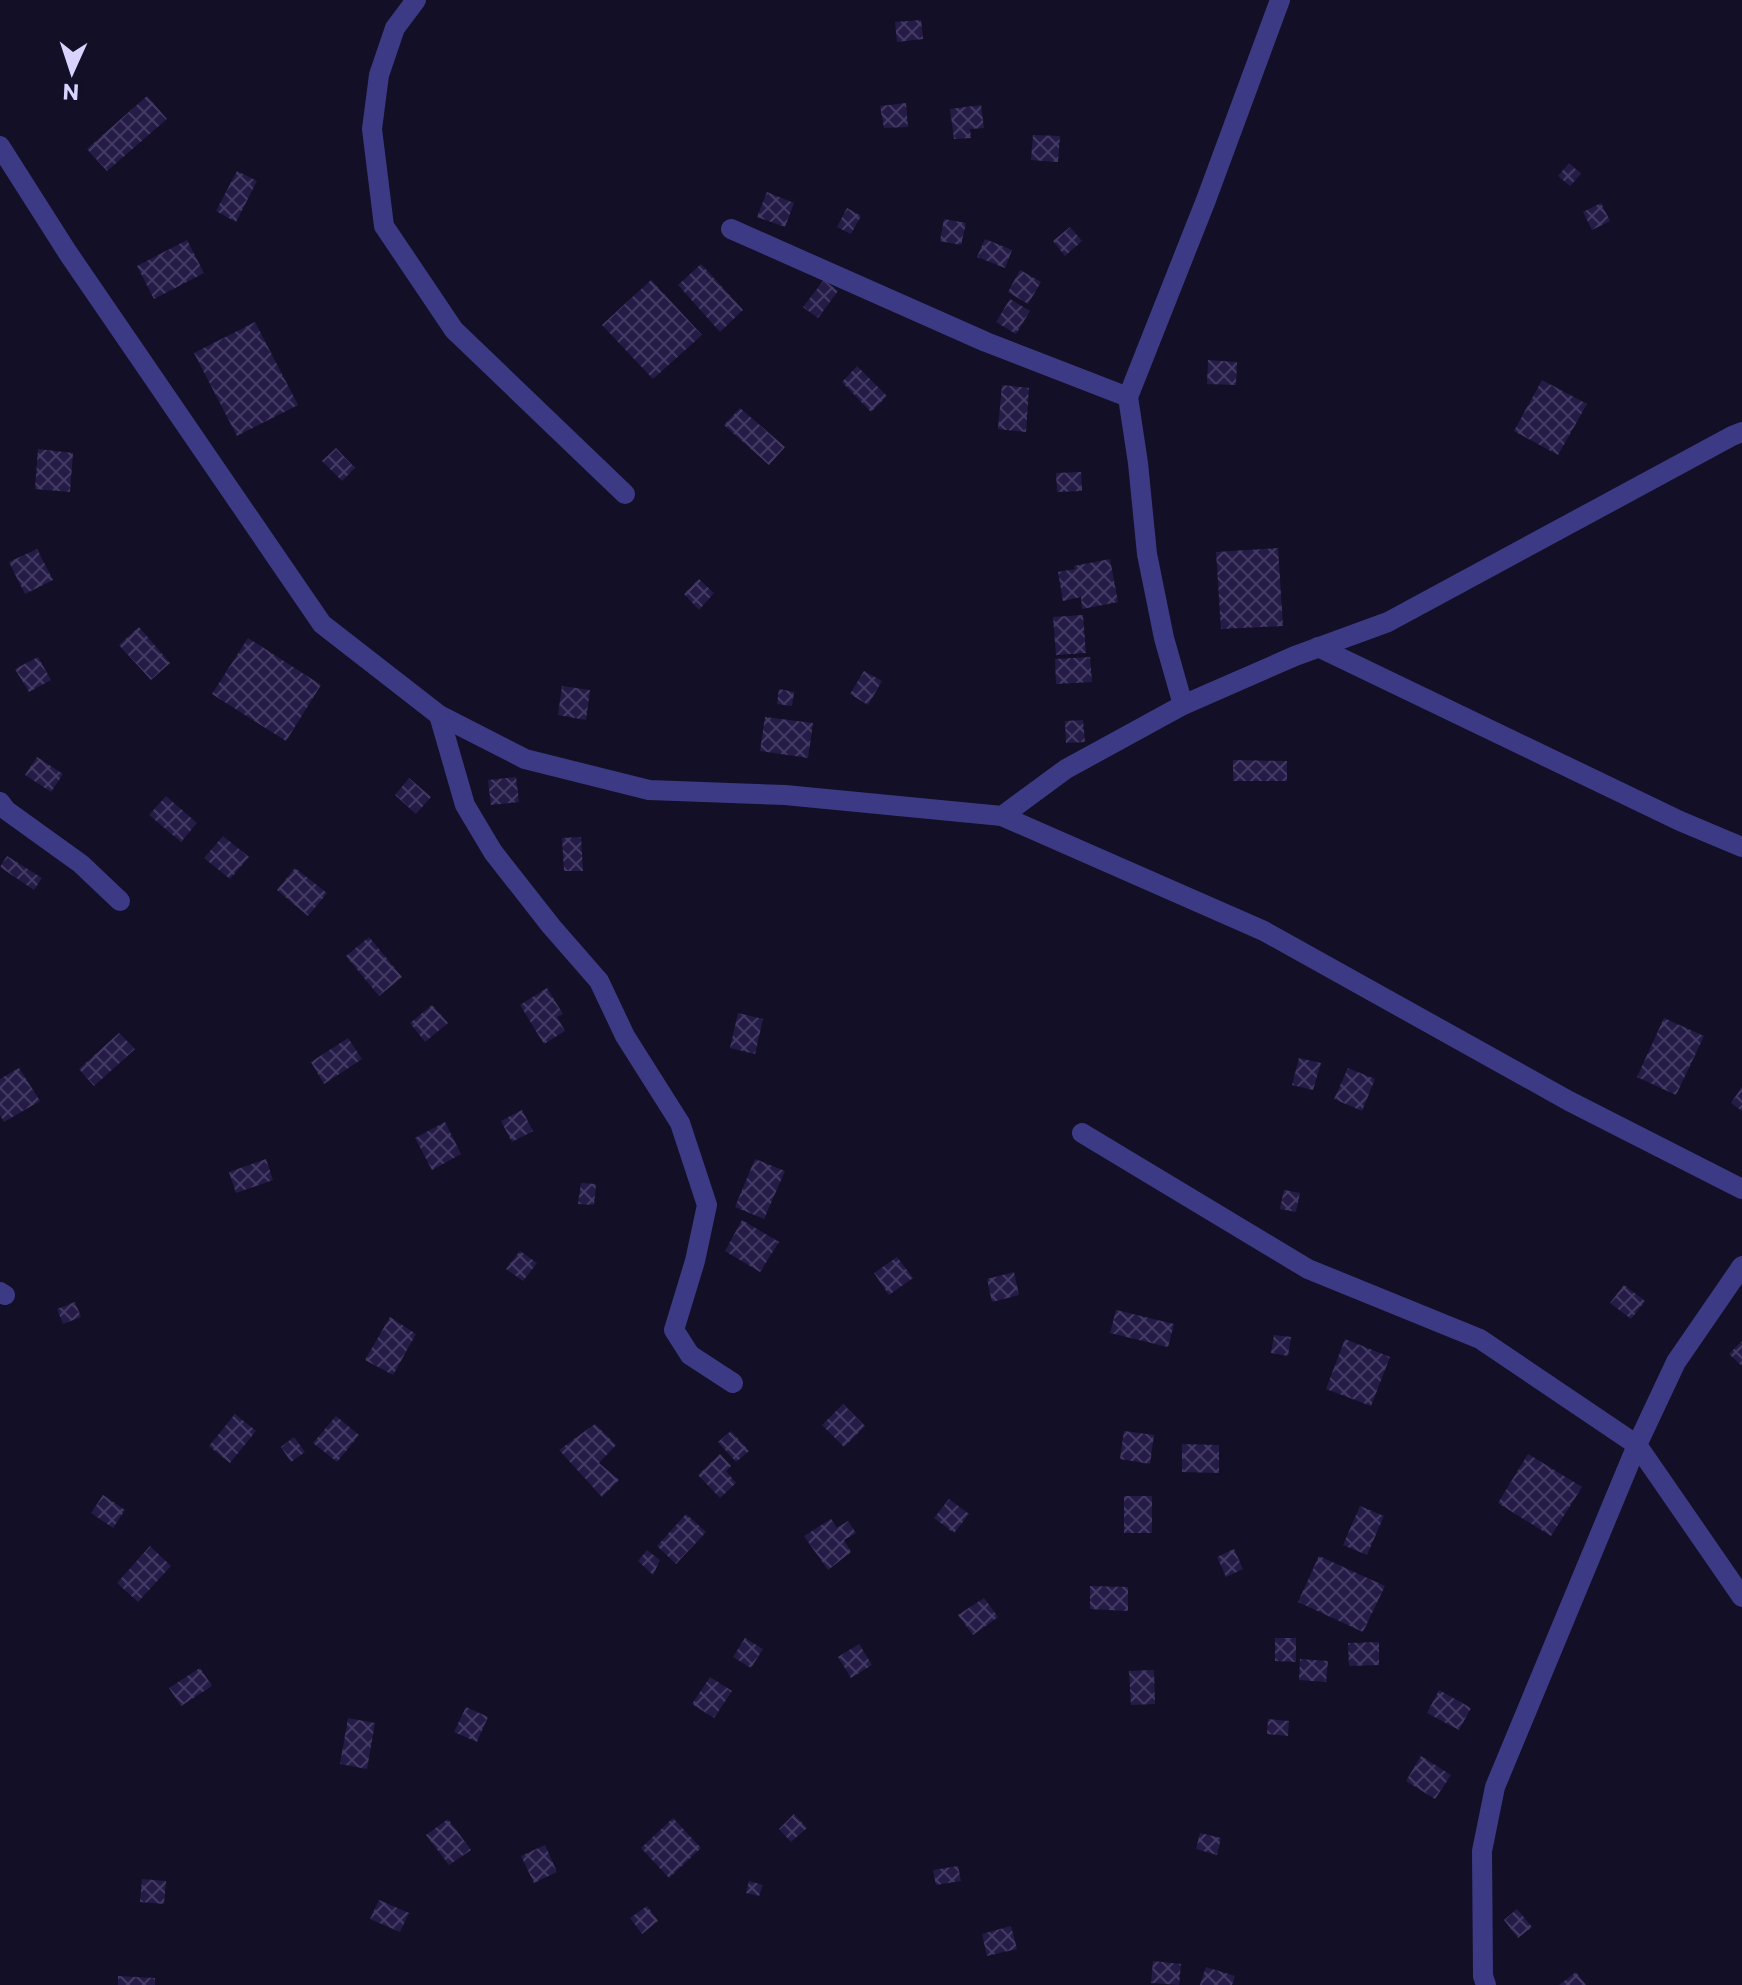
<svg xmlns="http://www.w3.org/2000/svg" width="1742" height="1985" viewBox="0 0 1742 1985" font-family="Commissioner,sans-serif">
  <style>
    .building { fill: url(#building-cross-hatch) }
    .lines { fill: none; stroke-linecap: round; stroke-linejoin: round }
    .minor { stroke: #3d3a85; stroke-width: 20 }
  </style>
  <defs>
    <pattern id="building-cross-hatch" width="8" height="8" patternUnits="userSpaceOnUse" patternTransform="scale(2)"><rect width="8" height="8" fill="#241b47"/><path d="M0 0l8 8M0 8l8-8" fill="none" stroke="#433b63"/></pattern>
  </defs>
  <rect width="100%" height="100%" fill="#130f26"/>
  <g class="building">
    <polygon points="921,20 923,39 897,42 895,22"/>
    <polygon points="147,96 167,119 107,171 87,149"/>
    <polygon points="906,103 908,127 884,128 880,106"/>
    <polygon points="981,105 984,128 970,129 971,138 954,139 950,109"/>
    <polygon points="1033,135 1060,136 1058,162 1031,160"/>
    <polygon points="1569,163 1581,174 1570,186 1558,176"/>
    <polygon points="237,171 257,181 236,222 216,211"/>
    <polygon points="767,192 794,203 785,227 757,217"/>
    <polygon points="1601,203 1610,221 1592,230 1583,212"/>
    <polygon points="847,208 861,216 851,234 837,227"/>
    <polygon points="944,219 966,223 961,245 940,241"/>
    <polygon points="1070,227 1082,241 1065,256 1053,241"/>
    <polygon points="985,239 1012,250 1005,268 977,257"/>
    <polygon points="187,240 204,273 154,299 137,266"/>
    <polygon points="701,264 743,310 720,332 678,285"/>
    <polygon points="1020,270 1041,282 1028,304 1008,292"/>
    <polygon points="651,280 702,335 653,379 602,325"/>
    <polygon points="824,280 838,291 818,318 803,307"/>
    <polygon points="1010,299 1030,311 1016,334 996,322"/>
    <polygon points="255,322 298,405 237,436 194,353"/>
    <polygon points="1208,360 1237,362 1236,385 1207,384"/>
    <polygon points="857,366 887,396 871,412 842,382"/>
    <polygon points="1542,380 1587,404 1558,455 1514,431"/>
    <polygon points="1002,385 1029,388 1026,432 998,429"/>
    <polygon points="740,408 785,447 769,465 724,425"/>
    <polygon points="336,448 355,468 342,481 322,461"/>
    <polygon points="38,449 73,453 70,492 35,489"/>
    <polygon points="1081,472 1082,491 1057,492 1056,473"/>
    <polygon points="1278,548 1283,626 1221,629 1216,552"/>
    <polygon points="37,549 53,580 25,594 9,562"/>
    <polygon points="1110,559 1118,602 1082,609 1081,597 1063,601 1058,572 1075,569 1074,566"/>
    <polygon points="699,579 714,593 699,610 684,594"/>
    <polygon points="1083,615 1086,653 1056,655 1053,617"/>
    <polygon points="139,627 170,663 151,680 119,645"/>
    <polygon points="248,638 321,685 286,741 212,694"/>
    <polygon points="38,657 51,680 29,692 15,669"/>
    <polygon points="1090,657 1092,682 1056,684 1055,659"/>
    <polygon points="864,671 882,681 868,705 850,694"/>
    <polygon points="562,686 590,690 586,720 558,715"/>
    <polygon points="779,689 794,692 792,706 777,704"/>
    <polygon points="765,717 813,723 808,758 760,751"/>
    <polygon points="1083,720 1085,742 1066,743 1065,721"/>
    <polygon points="37,757 63,774 51,792 25,775"/>
    <polygon points="1233,760 1287,761 1287,781 1233,781"/>
    <polygon points="516,777 519,802 491,805 488,780"/>
    <polygon points="409,778 431,797 416,814 395,795"/>
    <polygon points="166,796 197,823 181,842 149,815"/>
    <polygon points="223,836 249,857 230,879 204,858"/>
    <polygon points="581,837 583,871 564,871 562,838"/>
    <polygon points="7,856 42,878 34,890 0,867"/>
    <polygon points="295,868 327,893 308,916 277,890"/>
    <polygon points="369,937 402,977 379,996 346,956"/>
    <polygon points="547,988 563,1014 557,1017 565,1031 544,1044 520,1005"/>
    <polygon points="432,1005 448,1023 425,1042 410,1023"/>
    <polygon points="738,1013 763,1019 755,1054 730,1048"/>
    <polygon points="1664,1018 1704,1036 1676,1095 1637,1077"/>
    <polygon points="119,1033 135,1049 94,1086 79,1069"/>
    <polygon points="348,1038 362,1059 324,1084 311,1062"/>
    <polygon points="1299,1058 1321,1063 1313,1090 1292,1085"/>
    <polygon points="19,1068 40,1101 4,1122 0,1115 0,1079"/>
    <polygon points="1348,1068 1375,1079 1362,1111 1334,1099"/>
    <polygon points="1742,1087 1742,1111 1731,1103"/>
    <polygon points="522,1110 533,1131 512,1142 501,1121"/>
    <polygon points="445,1122 461,1154 432,1170 415,1138"/>
    <polygon points="266,1159 273,1180 236,1193 229,1172"/>
    <polygon points="755,1159 785,1171 764,1219 735,1207"/>
    <polygon points="581,1183 596,1184 594,1205 578,1204"/>
    <polygon points="1284,1190 1300,1193 1296,1212 1280,1209"/>
    <polygon points="742,1220 779,1242 760,1272 725,1251"/>
    <polygon points="520,1251 537,1263 523,1281 506,1269"/>
    <polygon points="897,1257 913,1278 889,1295 874,1273"/>
    <polygon points="1014,1272 1019,1295 992,1302 987,1279"/>
    <polygon points="1624,1285 1645,1301 1631,1319 1610,1303"/>
    <polygon points="75,1302 81,1317 63,1324 57,1309"/>
    <polygon points="1116,1310 1174,1324 1168,1347 1110,1333"/>
    <polygon points="390,1317 416,1334 393,1375 365,1360"/>
    <polygon points="1274,1335 1291,1337 1288,1356 1271,1353"/>
    <polygon points="1345,1339 1390,1357 1371,1406 1326,1389"/>
    <polygon points="1742,1341 1742,1366 1729,1354"/>
    <polygon points="843,1404 865,1426 844,1447 822,1425"/>
    <polygon points="235,1414 256,1431 230,1463 209,1446"/>
    <polygon points="336,1416 359,1435 337,1462 313,1443"/>
    <polygon points="595,1424 616,1445 599,1463 619,1480 602,1497 559,1450"/>
    <polygon points="731,1431 749,1451 736,1462 718,1442"/>
    <polygon points="1124,1431 1154,1435 1150,1464 1120,1459"/>
    <polygon points="294,1437 305,1452 291,1462 281,1447"/>
    <polygon points="1182,1444 1219,1445 1219,1473 1182,1472"/>
    <polygon points="720,1454 731,1466 726,1471 736,1483 720,1498 698,1475"/>
    <polygon points="1528,1454 1582,1487 1551,1536 1498,1503"/>
    <polygon points="103,1495 125,1510 113,1528 91,1513"/>
    <rect x="1124" y="1496" width="28" height="37"/>
    <polygon points="949,1499 969,1514 954,1533 934,1518"/>
    <polygon points="1360,1506 1384,1516 1367,1555 1343,1545"/>
    <polygon points="686,1514 706,1532 676,1564 657,1546"/>
    <polygon points="831,1519 837,1528 848,1521 856,1533 844,1540 851,1552 828,1570 804,1536"/>
    <polygon points="150,1546 171,1566 138,1602 117,1583"/>
    <polygon points="1234,1549 1243,1569 1226,1577 1217,1557"/>
    <polygon points="647,1550 660,1560 653,1575 638,1561"/>
    <polygon points="1319,1556 1385,1586 1363,1632 1298,1602"/>
    <polygon points="1090,1586 1128,1587 1128,1611 1090,1609"/>
    <polygon points="984,1598 998,1617 973,1635 958,1615"/>
    <polygon points="745,1638 763,1649 751,1668 733,1657"/>
    <polygon points="1275,1638 1296,1638 1296,1662 1275,1661"/>
    <polygon points="1379,1642 1379,1665 1349,1666 1348,1643"/>
    <polygon points="859,1644 872,1665 851,1678 838,1657"/>
    <polygon points="1300,1659 1328,1661 1326,1682 1299,1680"/>
    <polygon points="200,1668 212,1686 181,1706 169,1688"/>
    <polygon points="1154,1670 1155,1704 1131,1705 1129,1671"/>
    <polygon points="710,1677 732,1691 714,1718 692,1704"/>
    <polygon points="1439,1690 1471,1708 1459,1730 1427,1713"/>
    <polygon points="466,1707 488,1717 477,1742 454,1732"/>
    <polygon points="348,1718 375,1723 367,1769 340,1764"/>
    <polygon points="1268,1719 1289,1721 1288,1736 1267,1734"/>
    <polygon points="1421,1756 1451,1775 1435,1799 1406,1781"/>
    <polygon points="794,1814 807,1828 791,1842 779,1829"/>
    <polygon points="673,1818 701,1848 669,1878 641,1848"/>
    <polygon points="448,1819 471,1850 449,1865 426,1835"/>
    <polygon points="1200,1833 1221,1838 1217,1855 1196,1849"/>
    <polygon points="545,1845 557,1872 534,1883 521,1856"/>
    <polygon points="958,1866 961,1881 936,1885 933,1870"/>
    <polygon points="142,1879 166,1881 164,1904 140,1902"/>
    <polygon points="749,1881 763,1885 759,1896 746,1893"/>
    <polygon points="379,1900 409,1913 400,1932 370,1919"/>
    <polygon points="647,1906 658,1921 642,1934 630,1918"/>
    <polygon points="1517,1909 1532,1927 1518,1938 1504,1920"/>
    <polygon points="1011,1926 1017,1949 987,1956 982,1934"/>
    <polygon points="1153,1961 1181,1964 1179,1985 1151,1983"/>
    <polygon points="1206,1967 1235,1976 1232,1985 1200,1985"/>
    <polygon points="1576,1972 1586,1985 1559,1985"/>
    <polygon points="118,1976 155,1978 155,1985 118,1985"/>
  </g>
  <g class="lines">
    <g class="minor">
      <polyline points="416,0 395,28 379,75 372,129 384,226 454,330 625,494"/>
      <polyline points="0,146 68,253 322,624 439,715 525,759 649,790 785,795 1002,816 1264,931 1569,1101 1742,1189"/>
      <polyline points="731,229 986,342 1128,397 1138,463 1147,554 1164,638 1183,705"/>
      <polyline points="1128,397 1206,200 1280,0"/>
      <polyline points="1318,647 1680,821 1742,847"/>
      <polyline points="439,715 465,805 493,852 551,926 599,981 625,1036 680,1123 707,1205 695,1261 674,1330 690,1355 733,1383"/>
      <polyline points="0,802 6,810 81,864 120,901"/>
      <polyline points="1002,816 1066,769 1183,705 1295,656 1388,622 1732,436 1742,432"/>
      <polyline points="1082,1133 1308,1269 1480,1339 1637,1445 1742,1597"/>
      <polyline points="0,1292 5,1295"/>
      <polyline points="1486,1985 1483,1976 1482,1851 1495,1787 1637,1445 1676,1362 1742,1266"/>
    </g>
  </g>
  <g transform="translate(72 72) rotate(183)" stroke="#130f26" stroke-width="6" paint-order="stroke">
  <path d="M0-6L14 30L0 20L-14 30Z" fill="#d9d4ff"/>
  <text y="-12" font-size="22" font-weight="bold" text-anchor="middle" fill="#d9d4ff">N</text>
  </g>
</svg>
